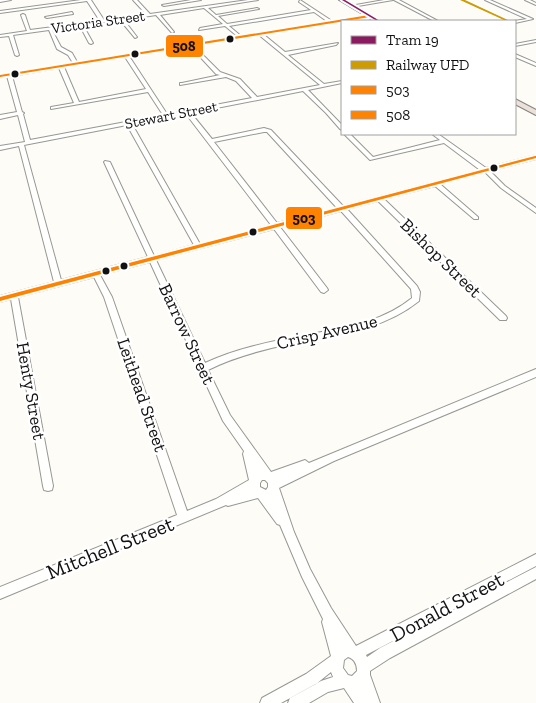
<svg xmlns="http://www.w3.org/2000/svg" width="536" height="703" font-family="'Zilla Slab',serif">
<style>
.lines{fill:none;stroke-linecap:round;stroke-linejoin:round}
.minor-casing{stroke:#979795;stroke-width:2}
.highway-casing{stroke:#858482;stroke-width:2}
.minor{fill:#fffffe;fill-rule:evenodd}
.highway{fill:#eae1d8;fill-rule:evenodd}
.bus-1-casing{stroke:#fff;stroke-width:4}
.bus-2-casing{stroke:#fff;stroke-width:4}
.bus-1{fill:#ff8200;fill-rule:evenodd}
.bus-2{fill:#ff8200;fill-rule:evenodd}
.rail-1-casing{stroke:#fff;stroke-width:3}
.rail-1{fill:#cf9b03;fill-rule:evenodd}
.tram-1-casing{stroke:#fff;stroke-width:4}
.tram-1{fill:#8a1b61;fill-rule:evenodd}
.bus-dot{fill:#111;stroke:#fff;stroke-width:2}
.labels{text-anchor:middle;stroke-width:5;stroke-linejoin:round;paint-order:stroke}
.far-street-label{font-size:15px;fill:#111;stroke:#fff}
.street-label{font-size:18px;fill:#111;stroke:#fff}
.near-street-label{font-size:21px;fill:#111;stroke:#fff}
.line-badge{stroke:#fff;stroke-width:2}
.pale-badge-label{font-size:14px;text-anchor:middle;font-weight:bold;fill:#111}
</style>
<rect width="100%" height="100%" fill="#fdfcf7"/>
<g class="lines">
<defs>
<path id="minor" d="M0 0H11L0 2Z
M81 0H91L104 20 146 14 133 0H137L150 14 248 0H258L208 8 216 15 257 8 259 9 218 16 227 24 311 10 299 2 300 0 332 21 370 15 369 17 263 34 285 52 338 43 336 45 288 55 324 84 342 81V83L308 90 342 125V130L340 129 326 113 303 91 191 113 212 139 264 128 271 130 343 206 480 170 444 143 370 160 344 134H350L373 157 440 140 432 134H438L486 168 536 155V159L490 171 505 186 536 208V213L501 188 485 172 440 184 478 217V219H474L435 186 384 199 506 316 507 318 506 320H500L378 201 347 209 417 286 420 292 419 301C382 331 334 335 289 344 261 350 234 357 208 370L230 415 271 472 305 460 309 463 536 369V377L334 461 279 488 294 532 310 569 331 608 356 646 536 554V566L366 655 367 657 380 648 536 567V579L390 658 370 671V675L380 703H354L344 688 328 692 309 703H288L290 698 321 681 333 677 331 672 316 684 281 703H260L262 698 306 674 331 656 322 622 323 619 302 577 280 525 277 524 258 498 228 506 226 505 0 599V587L177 515 104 297 94 277 18 297 53 486 52 490 48 491 44 490 43 486 11 299 0 302V296L54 282 19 146 0 150V146L25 142 18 115 0 119V115L17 112 7 76 0 77V75L73 63 68 55 57 49 49 30 13 35 19 55 17 56 15 55 9 36 0 37V35L27 31 21 15 23 14 25 15 30 30 100 21 87 1 0 13V11ZM204 8 223 24 200 28 199 30 225 26 237 36 77 62 72 53 61 47 52 30 80 26 89 43 91 44 93 43 83 25 120 20 135 38 137 37 124 20 156 15 172 33 174 32 160 15ZM314 12 328 22 241 36 229 26ZM259 35 320 85 257 97 240 79 220 72 194 46ZM190 46 216 74 220 75 182 83H180V85L226 77 236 81 252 98 167 114 129 56ZM125 57 146 89 79 102 64 67ZM59 68 74 103 51 107V109L148 92 163 115 30 140 23 114 24 113 22 112 12 76ZM186 114 271 225 200 244 132 124ZM127 125 194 245 154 256 110 162 105 161 104 162 148 257 61 280 24 145ZM264 132H267L337 208 277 223 214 142ZM341 211 411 289 412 298C380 324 340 328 301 336 268 342 235 349 205 363L156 260 274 229 321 292 324 293 328 290 327 288 280 227ZM150 262 223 421 244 451 243 454 249 480 216 499 187 511 112 297 100 275ZM262 480H265L268 483V487L266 490 260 487V483ZM348 657C355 659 357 665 357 671L352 676 348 675 343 668 344 660Z
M191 0H201L164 6 162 5Z
M384 0H393L352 7 350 6Z
M394 0H399L438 21H434Z
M485 0H490L533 19 515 23 514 21 527 19Z
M525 0H530L536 3V5Z
M72 12 73 14 47 18 45 17Z
M536 40V42L515 46V44Z
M515 54 536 63V66L515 57Z"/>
<path id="highway" d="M339 0H346L381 21H374Z
M515 99 536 110V115L515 104Z"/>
</defs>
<!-- minor casing -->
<use href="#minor" class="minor-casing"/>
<!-- highway casing -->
<use href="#highway" class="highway-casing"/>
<!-- minor -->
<use href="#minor" class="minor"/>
<!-- highway -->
<use href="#highway" class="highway"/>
<defs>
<path id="bus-1" d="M535 156H536V158L0 301V297Z"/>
<path id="bus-2" d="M369 15 370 17 0 77V75Z"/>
</defs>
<!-- bus-1 casing -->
<use href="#bus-1" class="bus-1-casing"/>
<!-- bus-2 casing -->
<use href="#bus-2" class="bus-2-casing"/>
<!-- bus-1 -->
<use href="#bus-1" class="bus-1"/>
<!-- bus-2 -->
<use href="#bus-2" class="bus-2"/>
<defs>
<path id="rail-1" d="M460 0H465L510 21H506Z"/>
</defs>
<!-- rail-1 casing -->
<use href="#rail-1" class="rail-1-casing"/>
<!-- rail-1 -->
<use href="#rail-1" class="rail-1"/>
<defs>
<path id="tram-1" d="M342 0H345L380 21H377Z"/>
</defs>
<!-- tram-1 casing -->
<use href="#tram-1" class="tram-1-casing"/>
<!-- tram-1 -->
<use href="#tram-1" class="tram-1"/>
</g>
<!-- markers -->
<g class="bus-dot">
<circle cx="230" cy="39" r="4.5"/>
<circle cx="135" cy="54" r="4.5"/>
<circle cx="15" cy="74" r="4.5"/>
<circle cx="494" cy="168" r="4.5"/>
<circle cx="253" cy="232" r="4.5"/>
<circle cx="124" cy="266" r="4.5"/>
<circle cx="106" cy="271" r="4.5"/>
</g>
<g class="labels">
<!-- far-street labels -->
<g class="far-street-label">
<text transform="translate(98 22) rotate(-8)" y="5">Victoria Street</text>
<text transform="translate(171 115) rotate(-11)" y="5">Stewart Street</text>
</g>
<!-- street labels -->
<g class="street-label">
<text transform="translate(441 258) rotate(44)" y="6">Bishop Street</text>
<text transform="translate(327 332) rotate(-13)" y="6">Crisp Avenue</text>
<text transform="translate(187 334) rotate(65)" y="6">Barrow Street</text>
<text transform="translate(31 391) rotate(80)" y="6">Henty Street</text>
<text transform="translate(142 395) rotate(71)" y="6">Leithead Street</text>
</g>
<!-- near-street labels -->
<g class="near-street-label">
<text transform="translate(110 548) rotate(-22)" y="7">Mitchell Street</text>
<text transform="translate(447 607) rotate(-28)" y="7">Donald Street</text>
</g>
</g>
<g class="line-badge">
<rect x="165" y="34" width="39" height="24" rx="5" fill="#ff8200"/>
<rect x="285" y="206" width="38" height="24" rx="5" fill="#ff8200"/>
</g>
<g class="pale-badge-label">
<text x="184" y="51">508</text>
<text x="304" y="223">503</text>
</g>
<!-- legend -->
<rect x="341" y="20" width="175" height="115" fill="#ffffff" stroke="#a0a0a0"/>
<rect x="351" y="36" width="25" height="8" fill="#8a1b61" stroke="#a0a0a0"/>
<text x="386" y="45" font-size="15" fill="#111111">Tram 19</text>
<rect x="351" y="61" width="25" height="8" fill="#cf9b03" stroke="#a0a0a0"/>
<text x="386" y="70" font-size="15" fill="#111111">Railway UFD</text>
<rect x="351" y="86" width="25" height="8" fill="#ff8200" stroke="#a0a0a0"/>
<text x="386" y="95" font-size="15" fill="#111111">503</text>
<rect x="351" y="111" width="25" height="8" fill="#ff8200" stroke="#a0a0a0"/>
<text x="386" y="120" font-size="15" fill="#111111">508</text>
</svg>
